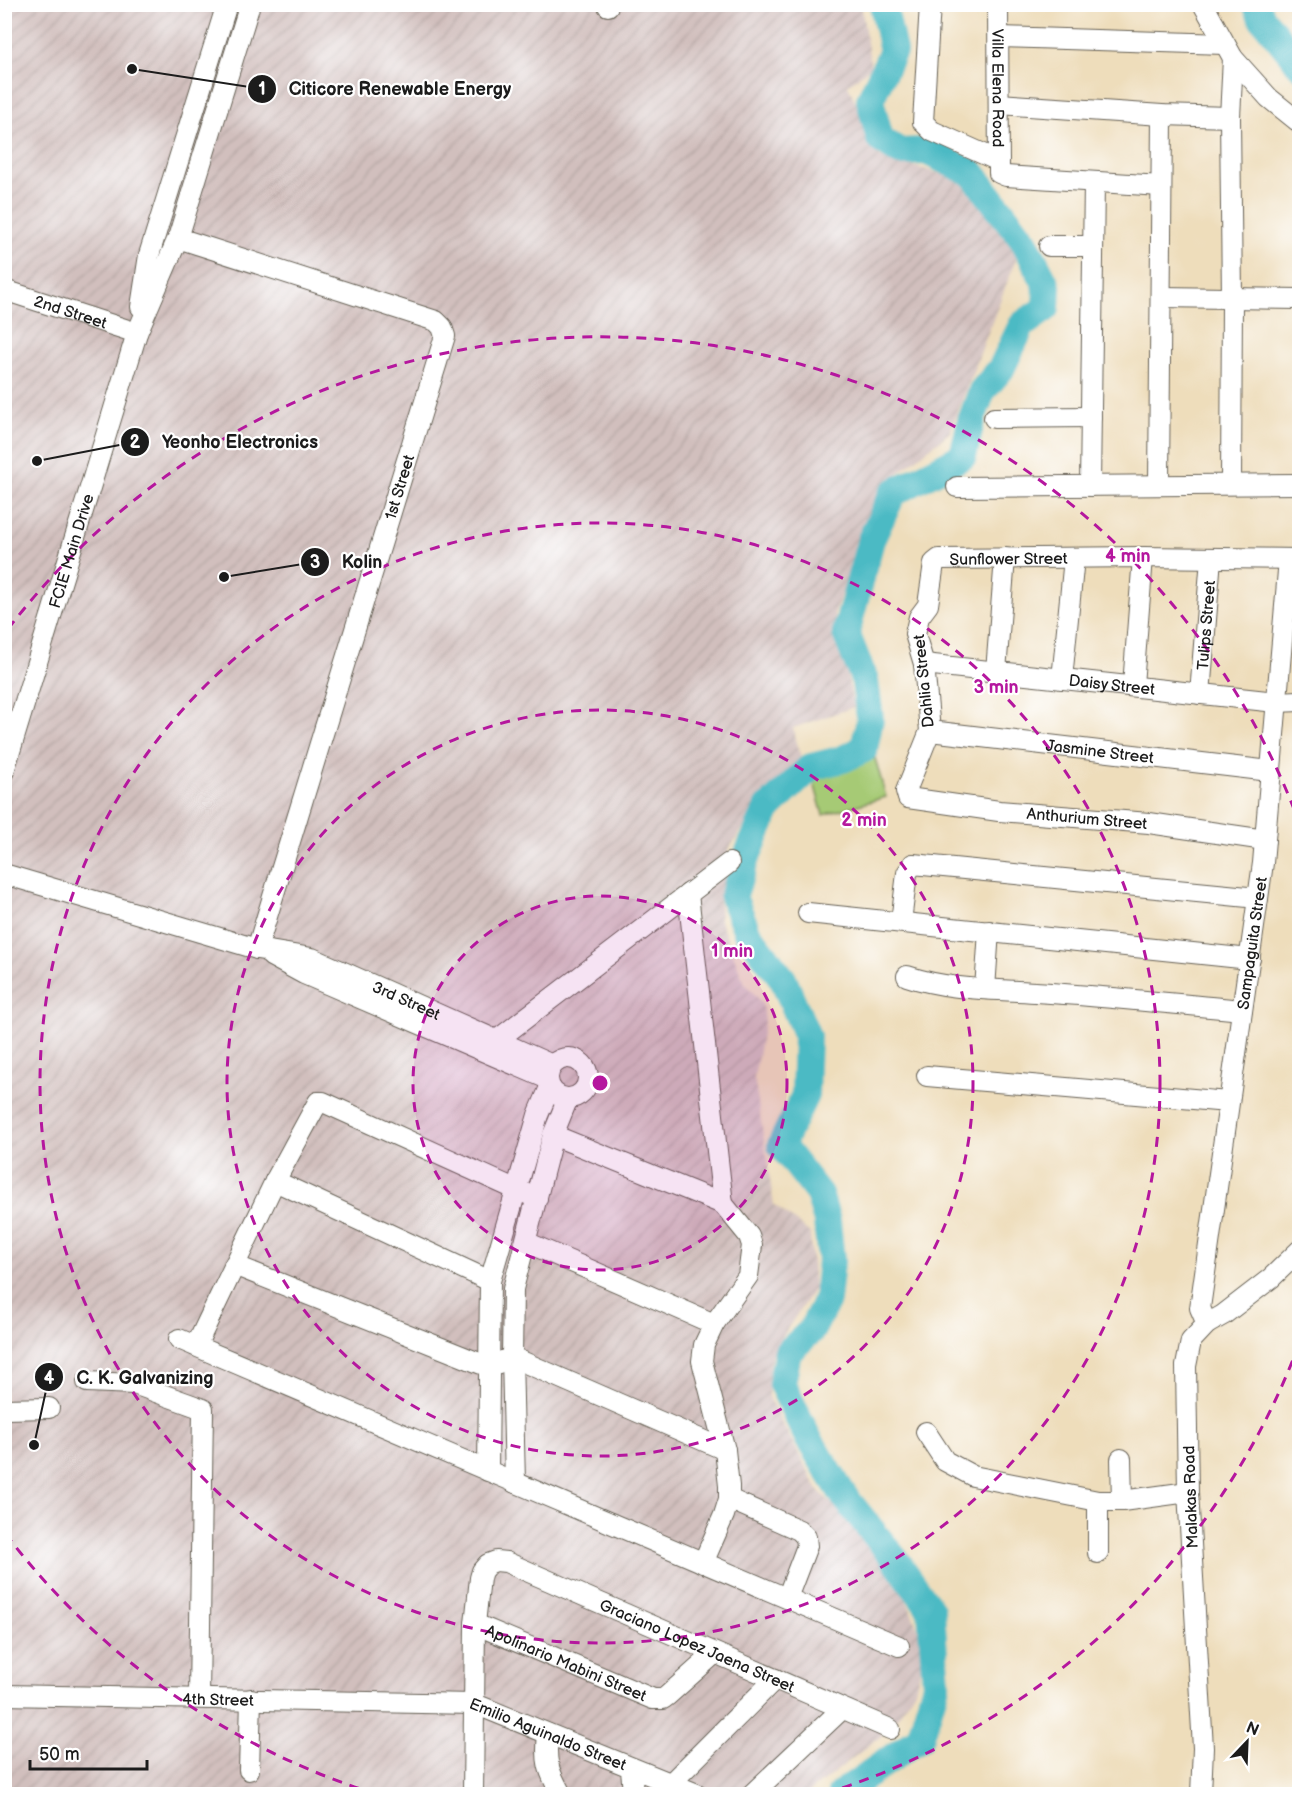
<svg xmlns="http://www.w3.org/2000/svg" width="1304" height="1799" font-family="'Balsamiq Sans',sans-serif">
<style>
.industrial{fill:url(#industrial-furrows)}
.garden{fill:#a6ca74;stroke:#617348;stroke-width:1.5}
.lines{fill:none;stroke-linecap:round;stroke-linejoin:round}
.river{stroke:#4bbac4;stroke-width:28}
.minor-casing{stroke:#666054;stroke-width:22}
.minor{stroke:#fff;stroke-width:20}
.ring{fill:none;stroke:#b5179e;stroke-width:3;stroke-dasharray:10 8}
.labels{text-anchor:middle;stroke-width:4.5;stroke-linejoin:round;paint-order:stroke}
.street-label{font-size:16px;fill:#1c1c1c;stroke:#fff}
.centre{fill:#b5179e;stroke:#fff;stroke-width:3}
.ring-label{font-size:18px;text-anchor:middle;font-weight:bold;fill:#b5179e;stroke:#fff;stroke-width:4.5;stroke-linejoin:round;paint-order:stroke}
.leader{fill:none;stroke:#1c1c1c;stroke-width:2}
.callout-dot{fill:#1c1c1c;stroke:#fff;stroke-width:2}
.mark-label{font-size:18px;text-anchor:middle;font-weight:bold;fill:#fff}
.callout-label{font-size:18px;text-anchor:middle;font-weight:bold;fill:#1c1c1c;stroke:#fff;stroke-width:4.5;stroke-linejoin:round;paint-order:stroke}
</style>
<defs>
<pattern id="industrial-furrows" width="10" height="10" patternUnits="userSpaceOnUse" patternTransform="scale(1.5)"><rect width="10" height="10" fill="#d1bfbd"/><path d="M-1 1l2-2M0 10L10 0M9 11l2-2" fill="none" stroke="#b3a4a2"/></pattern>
</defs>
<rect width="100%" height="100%" fill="#fff"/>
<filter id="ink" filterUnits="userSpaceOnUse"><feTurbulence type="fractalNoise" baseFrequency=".0167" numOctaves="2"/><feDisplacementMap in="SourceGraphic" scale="12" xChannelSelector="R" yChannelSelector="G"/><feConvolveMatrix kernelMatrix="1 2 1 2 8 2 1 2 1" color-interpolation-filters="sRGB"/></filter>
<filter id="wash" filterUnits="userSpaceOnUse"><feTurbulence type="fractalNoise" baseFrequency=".008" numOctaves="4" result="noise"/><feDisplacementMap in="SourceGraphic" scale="24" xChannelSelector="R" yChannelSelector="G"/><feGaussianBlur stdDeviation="1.35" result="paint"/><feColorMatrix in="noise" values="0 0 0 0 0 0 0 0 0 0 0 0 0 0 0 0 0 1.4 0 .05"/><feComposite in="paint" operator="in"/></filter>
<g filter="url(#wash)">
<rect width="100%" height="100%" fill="#edb"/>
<!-- industrial -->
<path class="industrial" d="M5 5H861L871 67 848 85 880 157 975 183 1018 254 950 432 882 486 834 614 854 707 793 728 803 765 761 803 728 850 735 865 724 883 719 899 720 921 744 982 762 1003 764 1023 754 1077 774 1205 810 1233 814 1289 789 1326 771 1357 768 1396 818 1490 862 1533 903 1590 921 1637 922 1663 915 1690 890 1729 807 1794H5Z"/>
<!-- garden -->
<path class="garden" d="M875 758 886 797 823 815 812 776Z"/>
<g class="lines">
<!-- river -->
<path class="river" d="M1256 4 1262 18 1300 65
M841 1794 920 1738 936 1685 931 1610 898 1563 844 1496 808 1438 782 1384 788 1352 811 1331 827 1300 831 1261 827 1221 819 1194 781 1145 805 1095 807 1036 783 979 748 934 733 897 746 858 768 808 811 767 843 759 864 749 870 719 865 681 846 633 871 540 893 493 963 456 971 421 982 391 1001 369 1022 325 1046 308 1047 286 1024 241 972 173 926 151 900 152 880 139 870 100 893 51 883 4"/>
</g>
</g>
<g filter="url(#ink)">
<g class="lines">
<defs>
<g id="minor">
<path d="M608 4V6"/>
<path d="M930 4 923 122 932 131 999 161"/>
<path id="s1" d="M998 4 999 173 1006 176 1161 186"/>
<path d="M1203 4 1233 58 1269 98 1300 123"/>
<path d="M999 37 1225 44"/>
<path d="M999 104 1162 115 1230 117"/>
<path d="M178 238 436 321 442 327 445 336 257 949"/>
<path d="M1049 246H1093"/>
<path id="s2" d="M4 290 137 333"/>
<path d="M1161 297 1300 299"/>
<path d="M141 307 149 255 227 4"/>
<path d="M994 418 1091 417"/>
<path d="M1231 484 1232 299 1230 117 1233 58"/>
<path d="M1159 485 1162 115"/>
<path d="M1090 486 1094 182"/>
<path d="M957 487 1300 484"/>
<path id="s3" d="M924 664 1276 702 1300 701"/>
<path d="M996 671 1005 558"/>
<path d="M1062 679 1074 558"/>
<path d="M1133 685 1143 557"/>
<path id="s4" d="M1200 694 1211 558"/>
<path id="s5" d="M930 731 1270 771"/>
<path id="s6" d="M4 771 137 333 178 238 250 4"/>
<path id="s7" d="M1265 840 1149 823 999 811 908 798 906 791 930 731 924 664 915 634 919 617 928 605 934 563 939 559 1143 557 1300 559"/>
<path id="s8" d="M4 874 257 949 312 958 552 1065"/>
<path d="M688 894 723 1204"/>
<path d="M808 913 1250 959"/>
<path d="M901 922 907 873 913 864 1258 898"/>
<path d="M271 956 304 974 548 1079"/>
<path d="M907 976C948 990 992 989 1035 992 1104 996 1173 1004 1242 1010"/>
<path d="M985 989 989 931"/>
<path d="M493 1049 497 1040 729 863"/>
<circle cx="568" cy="1078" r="20"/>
<path d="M927 1076 1228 1102"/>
<path d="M553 1135 723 1204 749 1236 752 1245 748 1276 714 1324 704 1345 702 1361 725 1450 729 1486V1499L724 1515 703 1563"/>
<path d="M275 1181 490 1281"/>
<path d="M526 1242 714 1324"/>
<path d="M234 1265 489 1367 512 1357 725 1450"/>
<path id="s9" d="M1207 1324 1200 1308 1263 863 1289 559"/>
<path d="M179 1339 899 1646"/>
<path d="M196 1346 275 1181 318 1102H323L517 1190 537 1198"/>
<path d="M87 1382 134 1384 203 1409 199 1698"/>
<path d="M4 1409 49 1408"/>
<path d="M926 1432 945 1461 973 1476 1098 1501H1122L1188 1492"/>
<path d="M1121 1459 1122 1501"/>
<path d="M488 1471 490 1281 538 1115 550 1087"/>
<path d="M515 1483 512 1357 513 1289 553 1135 568 1098"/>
<path d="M729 1499 799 1530 806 1537 807 1546 787 1598"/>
<path d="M1098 1553V1501"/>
<path id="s10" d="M475 1624 653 1699H663L667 1696 714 1654"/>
<path id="s11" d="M4 1695 475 1704 697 1794"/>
<path d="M548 1734C545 1762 548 1770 561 1794"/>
<path d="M631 1768 633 1794"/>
<path d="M249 1770 251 1699"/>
<path d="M670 1784 775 1679"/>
<path id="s12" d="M473 1794 475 1624 480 1578 482 1571 488 1564 496 1561 506 1562 890 1729"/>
<path d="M752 1794 842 1709"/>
<path d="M1201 1794 1203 1748 1188 1492 1186 1366 1191 1341 1207 1324 1223 1315 1271 1278 1300 1250"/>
</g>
</defs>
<!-- minor casing -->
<use href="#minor" class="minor-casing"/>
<!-- minor -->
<use href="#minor" class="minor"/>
</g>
</g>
<!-- distance rings -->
<circle cx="600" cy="1083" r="187" fill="#b5179e" fill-opacity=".12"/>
<g class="ring">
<circle cx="600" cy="1083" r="187"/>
<circle cx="600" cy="1083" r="373"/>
<circle cx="600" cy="1083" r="560"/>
<path d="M1299 1344A746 746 0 0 1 824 1794M376 1794A746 746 0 0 1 8 1537M8 629A746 746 0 0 1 1299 822"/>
</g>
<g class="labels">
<!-- street labels -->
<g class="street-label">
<text dy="6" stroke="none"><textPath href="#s1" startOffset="84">Villa Elena Road</textPath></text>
<text dy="6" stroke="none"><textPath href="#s2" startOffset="70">2nd Street</textPath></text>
<text transform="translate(399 487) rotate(-73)" y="6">1st Street</text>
<text dy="6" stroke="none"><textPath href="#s6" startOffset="230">FCIE Main Drive</textPath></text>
<text dy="6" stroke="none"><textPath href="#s7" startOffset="681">Sunflower Street</textPath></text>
<text dy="6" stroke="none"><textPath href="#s4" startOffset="69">Tulips Street</textPath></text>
<text transform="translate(923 681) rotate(-96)" y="6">Dahlia Street</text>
<text dy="6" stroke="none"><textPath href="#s3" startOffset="189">Daisy Street</textPath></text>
<text dy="6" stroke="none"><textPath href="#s5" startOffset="171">Jasmine Street</textPath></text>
<text transform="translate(1087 818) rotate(5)" y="6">Anthurium Street</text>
<text dy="6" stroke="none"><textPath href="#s9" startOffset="386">Sampaguita Street</textPath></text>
<text dy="6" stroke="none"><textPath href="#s8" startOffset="423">3rd Street</textPath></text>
<text transform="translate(1190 1497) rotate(-92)" y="6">Malakas Road</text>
<text dy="6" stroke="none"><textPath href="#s12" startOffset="460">Graciano Lopez Jaena Street</textPath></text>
<text dy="6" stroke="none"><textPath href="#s10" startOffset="99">Apolinario Mabini Street</textPath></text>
<text dy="6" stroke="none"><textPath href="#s11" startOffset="214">4th Street</textPath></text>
<text dy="6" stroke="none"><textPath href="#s11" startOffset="550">Emilio Aguinaldo Street</textPath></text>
</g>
</g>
<circle cx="600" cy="1083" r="9" class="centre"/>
<g class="ring-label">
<text x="1128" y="562">4 min</text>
<text x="996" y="693">3 min</text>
<text x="864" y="826">2 min</text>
<text x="732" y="957">1 min</text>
</g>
<!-- callouts -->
<path class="leader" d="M132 69L262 89M37 461L135 442M224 577L315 562M34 1445L49 1377"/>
<g class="callout-dot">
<circle cx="132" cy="69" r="6"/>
<circle cx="37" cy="461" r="6"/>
<circle cx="224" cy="577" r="6"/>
<circle cx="34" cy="1445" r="6"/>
<circle cx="262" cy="89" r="15"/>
<circle cx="135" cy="442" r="15"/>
<circle cx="315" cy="562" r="15"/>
<circle cx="49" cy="1377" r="15"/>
</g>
<g class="mark-label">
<text x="262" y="95">1</text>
<text x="135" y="448">2</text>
<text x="315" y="568">3</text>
<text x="49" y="1384">4</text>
</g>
<g class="callout-label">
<text x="400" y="95">Citicore Renewable Energy</text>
<text x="240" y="448">Yeonho Electronics</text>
<text x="362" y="568">Kolin</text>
<text x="145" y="1384">C. K. Galvanizing</text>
</g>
<!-- margin -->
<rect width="1304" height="1799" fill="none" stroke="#fff" stroke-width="24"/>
<!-- north arrow -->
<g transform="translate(1247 1742) rotate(23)" stroke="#ffffff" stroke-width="4.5" paint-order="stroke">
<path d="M0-4.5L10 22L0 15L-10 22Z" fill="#1c1c1c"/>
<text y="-9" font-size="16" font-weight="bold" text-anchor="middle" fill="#1c1c1c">N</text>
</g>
<!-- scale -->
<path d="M30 1760v9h117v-9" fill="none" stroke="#1c1c1c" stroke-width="3"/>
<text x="39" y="1760" font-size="18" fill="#1c1c1c" stroke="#ffffff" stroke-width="4.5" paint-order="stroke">50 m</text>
</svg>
